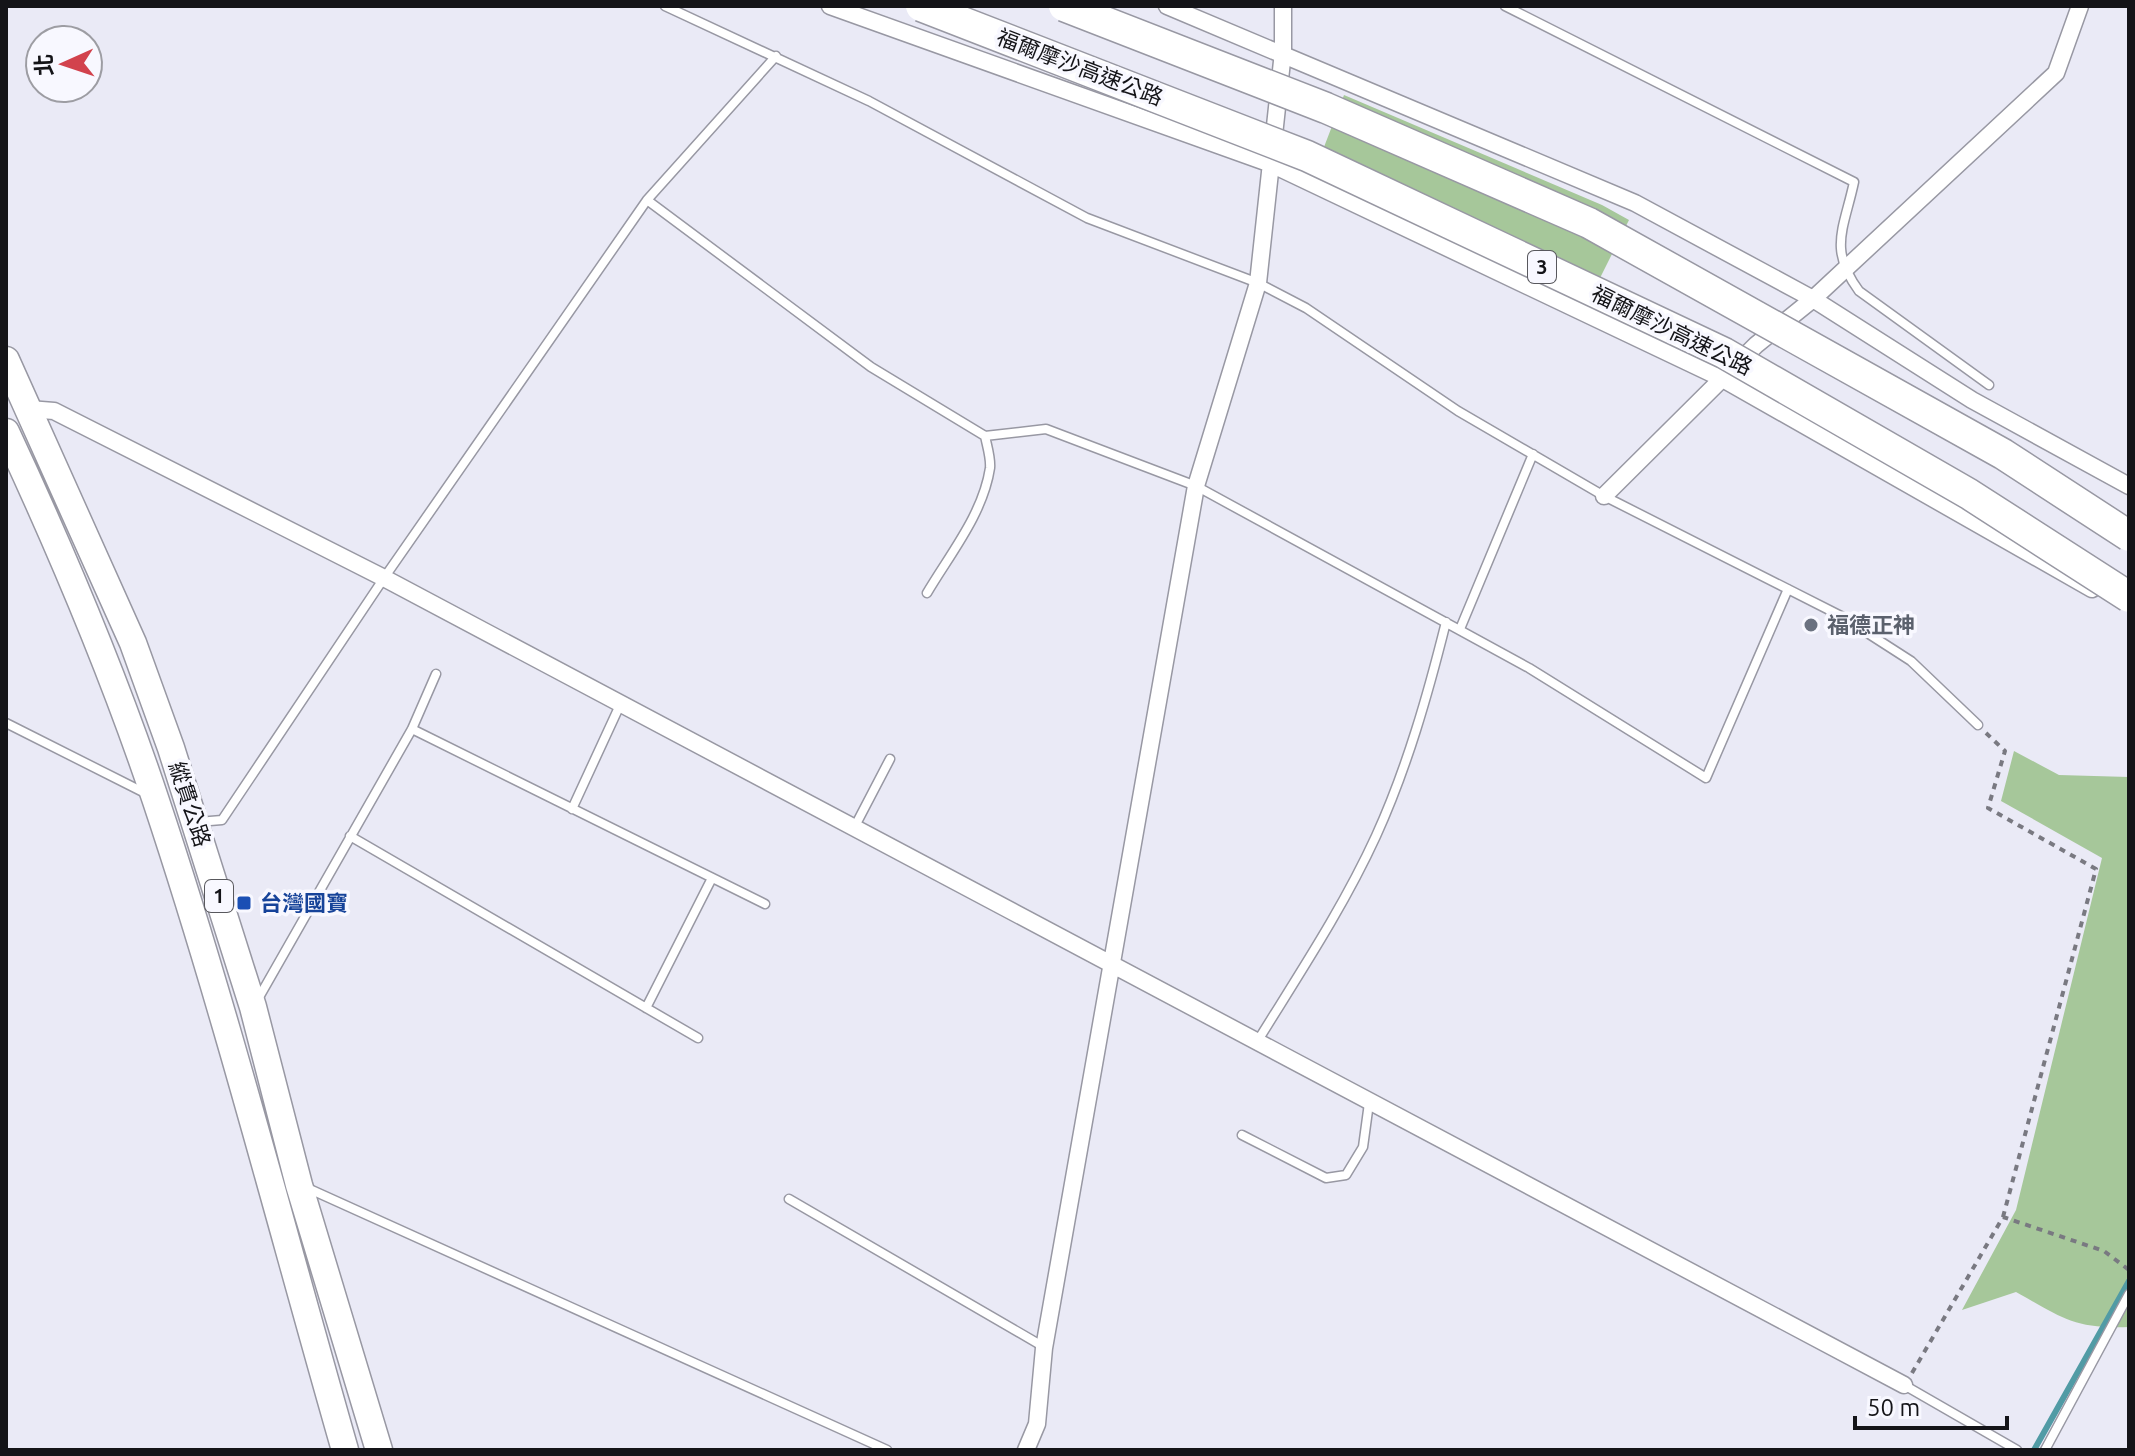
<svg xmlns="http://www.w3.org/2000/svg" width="2135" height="1456" font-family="Ubuntu,'Noto Sans TC',sans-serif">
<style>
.green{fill:#a6c79a}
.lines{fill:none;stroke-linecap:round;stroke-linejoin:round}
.stream{stroke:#519ba5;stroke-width:6}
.service-casing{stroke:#9898a3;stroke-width:11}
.minor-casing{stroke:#9898a3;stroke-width:19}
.primary-casing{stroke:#9898a3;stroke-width:29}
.path{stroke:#797981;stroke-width:4;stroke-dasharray:6 6;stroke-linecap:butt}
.service{stroke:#fff;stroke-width:8}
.minor{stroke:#fff;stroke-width:16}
.primary{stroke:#fff;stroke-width:26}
.motorway-bridge-casing{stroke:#9898a3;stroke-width:33;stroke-linecap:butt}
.motorway-bridge{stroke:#fff;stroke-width:30}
.worship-dot{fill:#6b7280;stroke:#f8f8ff;stroke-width:3}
.transit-dot{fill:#1a4fb4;stroke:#f8f8ff;stroke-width:3}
.labels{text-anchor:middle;stroke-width:7;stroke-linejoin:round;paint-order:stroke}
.shield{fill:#f8f8ff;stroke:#58585d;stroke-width:2}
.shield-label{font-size:20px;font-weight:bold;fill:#141418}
.street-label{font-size:22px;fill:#141418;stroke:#f8f8ff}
.worship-label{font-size:22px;font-weight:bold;fill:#5b616d;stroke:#f8f8ff;text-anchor:start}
.transit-label{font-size:22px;font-weight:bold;fill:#164399;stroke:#f8f8ff;text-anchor:start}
</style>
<rect width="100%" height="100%" fill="#eaeaf6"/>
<!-- green -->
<path class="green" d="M1344 95 1602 205 1629 220 1587 304 1314 173Z
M2014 751 2059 775 2129 777V1327C2073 1329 2063 1318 2016 1292L1962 1310 2016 1210 2102 858 2001 801Z"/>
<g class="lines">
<!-- stream -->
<path class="stream" d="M2034 1450 2129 1281"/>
<defs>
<path id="service" d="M665 6 869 101 1087 218 1258 283 1306 308 1458 411 1604 496 1841 616 1911 661 1978 725
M1505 6 1854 182C1844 229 1828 249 1859 291L1989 385
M647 200 871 367 985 436 1046 429 1196 486 1529 668 1706 778 1788 589
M927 593C950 554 983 514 990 468 991 458 987 446 985 436
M1460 629 1533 454
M6 723 145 793
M412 729 765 904
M572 809 620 705
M198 822 222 820 384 578 647 200 776 56
M854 828 890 759
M350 836 698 1038
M258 999 412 729 436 674
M646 1008 712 878
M1257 1042C1299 974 1343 908 1376 836 1407 768 1428 694 1446 622
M1242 1135 1326 1178 1346 1175 1363 1147 1369 1103
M305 1187 887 1450
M789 1199 1044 1347
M1904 1385 2017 1450
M2045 1450 2129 1294"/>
<path id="minor" d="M830 6 1271 164 1721 378 2092 589
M1167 6 1635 203 1813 299 1972 400 2129 486
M29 409 54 411 384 578 1904 1385
M1604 496 1756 345 1813 299 2056 73 2080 6
M1026 1450 1037 1424 1044 1348 1196 486 1258 283 1283 52V6"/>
<path id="primary" d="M6 360 133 643 171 748 253 1007 299 1185 379 1450
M6 432C62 552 114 675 156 801 227 1014 283 1234 345 1450"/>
</defs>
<!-- service casing -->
<use href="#service" class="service-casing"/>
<!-- minor casing -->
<use href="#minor" class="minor-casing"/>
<!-- primary casing -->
<use href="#primary" class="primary-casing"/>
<!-- path -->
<path class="path" d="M1986 733 2005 751 1988 808 2096 869 2003 1217
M1912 1373 2003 1217 2104 1251 2129 1270"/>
<!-- service -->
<use href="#service" class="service"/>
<!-- minor -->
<use href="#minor" class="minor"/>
<!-- primary -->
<use href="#primary" class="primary"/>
<defs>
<path id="motorway-bridge" d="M921 6 1307 156 1724 353 1969 494 2129 597
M1064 6 1326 108 1589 223 2003 454 2129 536"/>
</defs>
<!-- motorway-bridge casing -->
<use href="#motorway-bridge" class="motorway-bridge-casing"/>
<!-- motorway-bridge -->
<use href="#motorway-bridge" class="motorway-bridge"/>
</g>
<!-- markers -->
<circle class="worship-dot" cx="1811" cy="625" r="8"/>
<rect class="transit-dot" x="236" y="895" width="16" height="16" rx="4"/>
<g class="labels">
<!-- shield labels -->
<g class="shield">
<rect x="1528" y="251" width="28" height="32" rx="6"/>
<rect x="205" y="880" width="28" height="32" rx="6"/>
</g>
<g class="shield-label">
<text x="1542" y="274">3</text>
<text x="219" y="903">1</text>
</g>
<!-- street labels -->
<g class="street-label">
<text transform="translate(1080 67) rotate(21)" y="8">福爾摩沙高速公路</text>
<text transform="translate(1672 330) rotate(26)" y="8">福爾摩沙高速公路</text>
<text transform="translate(190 804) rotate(72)" y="8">縱貫公路</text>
</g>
<!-- worship labels -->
<g class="worship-label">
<text x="1827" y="633">福德正神</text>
</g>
<!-- transit labels -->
<g class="transit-label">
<text x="260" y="911">台灣國寶</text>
</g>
</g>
<!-- border -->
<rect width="2135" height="1456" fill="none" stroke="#141418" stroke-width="16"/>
<!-- north arrow -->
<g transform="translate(64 64) rotate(267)"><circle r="38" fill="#f8f8ff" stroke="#9d9da3" stroke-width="2"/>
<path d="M0-6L14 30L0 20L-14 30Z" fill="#d2424d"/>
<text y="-12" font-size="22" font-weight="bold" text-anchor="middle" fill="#141418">北</text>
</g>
<!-- scale -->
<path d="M1855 1416v12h152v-12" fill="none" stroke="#141418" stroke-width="4"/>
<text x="1867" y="1416" font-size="24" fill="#141418" stroke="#f8f8ff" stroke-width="6" paint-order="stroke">50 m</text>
</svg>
